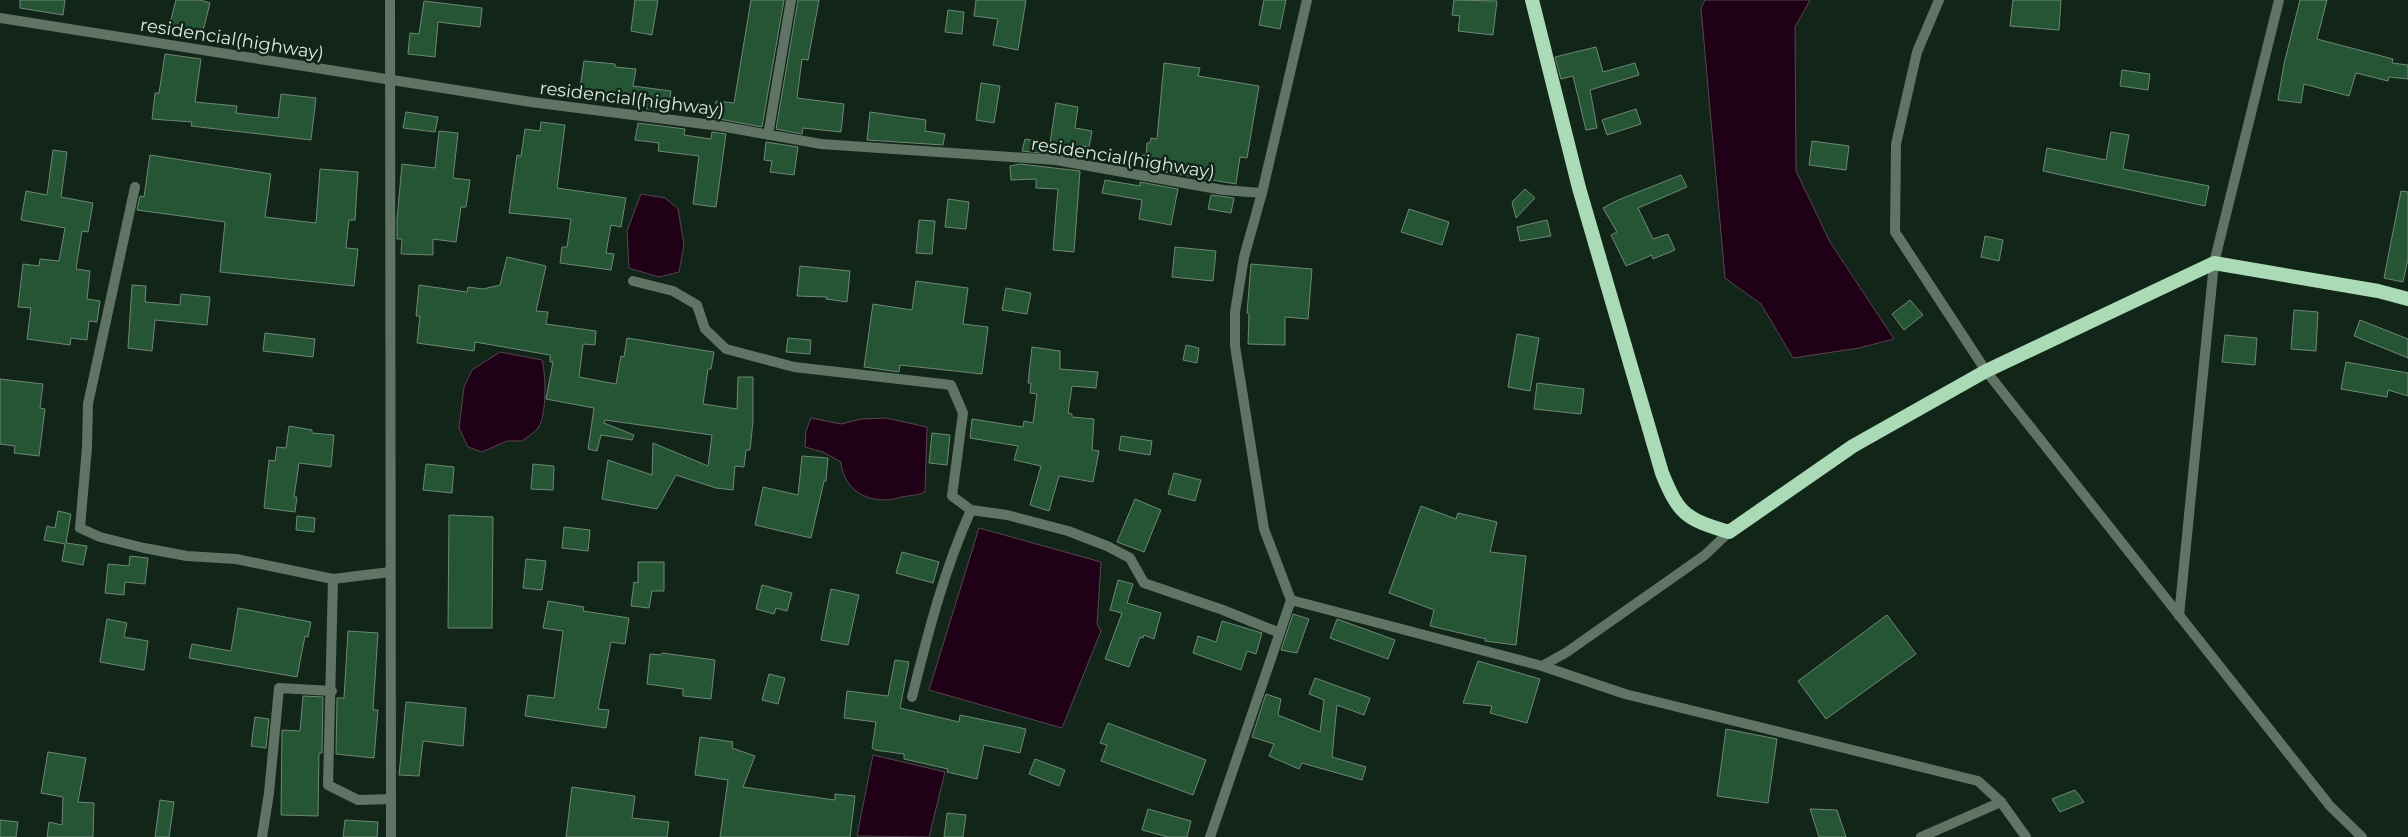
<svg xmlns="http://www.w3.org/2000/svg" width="2408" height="837" font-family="Montserrat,sans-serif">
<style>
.water{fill:#1f0017;stroke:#574552}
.building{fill:#255535;stroke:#6f8775}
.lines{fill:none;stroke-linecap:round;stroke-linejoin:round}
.minor{stroke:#5f7464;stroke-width:10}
.tertiary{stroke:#5f7464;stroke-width:10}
.trunk{stroke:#aadab6;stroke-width:14}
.labels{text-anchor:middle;stroke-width:5;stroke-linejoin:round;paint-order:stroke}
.street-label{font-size:18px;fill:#dbe7dd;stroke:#112618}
</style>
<rect width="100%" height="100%" fill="#112618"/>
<!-- water -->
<path class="water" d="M1705 0H1810L1795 27 1796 171 1830 242 1894 339 1859 348 1793 358 1761 304 1725 278 1701 8Z
M641 194 665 198 678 209 684 245 679 272 659 277 629 268 627 231Z
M500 352 542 360C546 374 547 416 538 428 534 433 527 437 522 441H507L482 452 468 447 459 428 464 387 472 370Z
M811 418 841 424 861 419 886 418 927 427 925 492C917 496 910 495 902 497 874 506 844 494 841 462L823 452 805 447 806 431Z
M979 528 1101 562 1097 624 1101 631 1062 728 929 690Z
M873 755 945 772 929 837 857 836Z"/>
<!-- building -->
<path class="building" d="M20 0H65L63 15 20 8Z
M176 0H200L210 3 202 35 169 27Z
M635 0H658L652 35 631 31Z
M751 0H784L762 127 714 118 716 101 734 103Z
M798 0H819L808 60 802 59 797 98 844 104 841 132 803 128 802 134 776 129Z
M976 0H1026L1018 50 993 45 998 19 974 16Z
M1264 0H1286L1280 29 1259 25Z
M1454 0 1497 1 1493 35 1458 31 1460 16 1452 15Z
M2013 0H2061L2059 30 2010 26Z
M2300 0H2327L2317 39 2393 59 2392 63 2408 65V79L2389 77 2388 81 2356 73 2349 96 2304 84 2301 103 2278 100 2284 64Z
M424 1 482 8 480 27 438 22 435 57 408 54 410 33 419 34Z
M948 10 964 12 962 34 945 32Z
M1596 47 1603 72 1635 63 1639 75 1590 90 1597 128 1586 130 1573 76 1561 79 1555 57Z
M165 54 201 59 195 102 237 106 236 113 278 118 281 94 316 98 311 140 191 126 192 122 152 119 155 93H159Z
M584 61 615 64V67L636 69 633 86 671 91 668 112 615 104 616 97 579 95Z
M1164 63 1200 68 1198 76 1259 86 1247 158 1240 157 1236 184 1141 168 1142 155H1146L1147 143H1150L1151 138 1157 139Z
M2122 70 2150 74 2148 90 2120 86Z
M981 83 1000 86 994 123 976 120Z
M1056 103 1078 107 1075 128 1092 131 1089 147 1082 146 1081 158 1022 151 1025 139 1050 143Z
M1636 109 1641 124 1607 135 1602 120Z
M406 112 438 117 435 132 403 128Z
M870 112 926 120 925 131 945 134 943 145 867 140Z
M541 122 565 125 557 188 626 198 621 227 611 225 606 253 614 254 611 270 560 263 562 247H567L571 219 509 213 517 155 521 156 525 129 540 131Z
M638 123 685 129 684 135 711 139 712 132 726 134 716 207 693 204 699 156 658 151 659 143 635 140Z
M439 131 458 133 453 178 470 180 466 207H461L456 242 433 239V255L401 254 402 239H397V220L402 164 435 168Z
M2111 132 2129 135 2123 169 2209 186 2205 206 2043 171 2047 148 2106 160Z
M1812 141 1849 146 1846 170 1809 165Z
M766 142 798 147 794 175 770 172 772 161 764 160Z
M53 150 67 152 61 197 93 203 88 232 82 231 76 269 90 271 87 299 100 301 97 322 89 321 87 340 71 338 70 345 27 339 31 308 18 307 23 264 39 266 40 259 59 261 65 228 21 220 26 191 47 195Z
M150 155 271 174 265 217 316 223 320 169 358 172 355 220H349L346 248 358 249 354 286 220 272 225 222 137 210 140 196 144 197Z
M1020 164 1080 171 1074 252 1053 250 1058 189 1036 188V179L1011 180 1010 166Z
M1681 175 1687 187 1638 208 1653 239 1668 234 1675 250 1653 259 1652 255 1626 266 1611 235 1617 232 1603 208 1618 200Z
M1105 180 1140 186V182L1178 189 1171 225 1139 219 1142 200 1102 193Z
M1525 189 1535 198 1516 218 1512 202Z
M2401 191 2408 192V259L2403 282 2384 278Z
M1211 195 1234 198 1231 213 1208 209Z
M948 199 969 202 966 229 945 227Z
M1409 209 1449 222 1442 245 1401 232Z
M919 220 935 221 932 254 916 253Z
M1547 220 1551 236 1520 241 1517 227Z
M1985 236 2003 240 1999 261 1981 257Z
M1175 247 1216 251 1213 281 1172 277Z
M507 257 546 266 536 311 548 312 546 324 596 331 595 345 583 344 579 377 616 384 621 356 624 357 627 338 714 352 711 369H708L703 404 737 409 738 377H753V421L750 450H746L744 467 735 466 733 490 716 488 676 475 657 509 602 499 608 460 652 475 653 443 708 466 712 435 605 420 604 423 634 435 632 440 601 435 597 451 588 449 594 408 546 399 553 362H550V355L475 342 474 351 417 343 420 316H416L419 285 467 292 468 287 483 289 500 285Z
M1251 264 1312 269 1308 319 1285 317V345L1248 344 1249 314 1247 313Z
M800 266 850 271 847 302 826 299 827 297 797 296Z
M916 281 968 288 963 324 988 327 982 374 900 365 899 372 864 367 873 304 912 310Z
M132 285 146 286 145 302 180 305 181 294 210 297 207 325 155 320 152 351 128 348Z
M1006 288 1031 293 1027 314 1002 310Z
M1910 300 1923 315 1904 330 1892 314Z
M2294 310 2318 312 2316 351 2291 349Z
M2360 320 2408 339V358L2354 336Z
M265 333 315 339 313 357 263 351Z
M1517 334 1539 338 1530 391 1508 387Z
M2225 335 2257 338 2255 365 2222 362Z
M788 338 811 340 810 354 786 352Z
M1186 345 1199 348 1197 363 1183 360Z
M1032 347 1060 351V369L1098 372 1096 388 1072 386 1068 413 1072 414V417L1094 419 1092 450 1099 451 1093 482 1059 476 1049 511 1030 505 1041 466 1014 460 1018 446 970 438 972 419 1023 427 1024 421 1033 423 1037 394 1030 393 1031 383H1028Z
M2346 362 2408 373V396L2388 390 2387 397 2341 389Z
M0 379 43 384 40 408 45 409 39 456 14 453 15 446 0 444Z
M1537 383 1584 389 1581 414 1534 409Z
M289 426 312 430V433L334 435 331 467 299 463 294 497H297L295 512 264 508 269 460 275 461 277 447 286 448Z
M932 433 950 435 947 465 929 463Z
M1121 436 1152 441 1150 455 1119 450Z
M802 456 828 458 826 481H824L811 538 755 525 763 487 798 495Z
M426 464 454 467 452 493 423 490Z
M533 464 554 466 553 490 531 489Z
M1174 473 1201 480 1195 501 1168 494Z
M1135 499 1161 510 1144 552 1117 542Z
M1421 506 1456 519 1458 513 1497 522 1490 552 1526 556 1516 645 1485 641 1486 639 1430 626 1434 610 1389 593Z
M58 511 71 514 66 543 87 546 83 565 62 561 65 544 44 540 47 526 55 528Z
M449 515 493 517 492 628H448Z
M297 516 315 518 314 532 296 530Z
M564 527 590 530 588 551 562 548Z
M902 552 939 562 933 583 896 573Z
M130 556 148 558 145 584 125 582 124 595 105 593 108 564 129 566Z
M526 559 546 561 542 590 523 588Z
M638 562H664V591H652L649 608 631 606 634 582 638 583Z
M1118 580 1133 584 1127 603 1161 613 1154 639 1144 635 1143 638 1140 637 1129 667 1105 659 1122 613 1110 610Z
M762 585 792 593 787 611 776 608 774 614 756 609Z
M831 589 859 595 848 645 821 640Z
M548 601 584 607 583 611 629 618 625 644 611 642 598 709 609 710 606 728 525 716 528 695 554 698 563 631 543 628Z
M238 608 311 622 308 637 305 636 297 677 189 658 192 644 231 651Z
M1293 614 1309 619 1297 653 1281 650Z
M1887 615 1916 654 1826 719 1798 681Z
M107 619 127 623 124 637 148 641 144 670 100 662Z
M1337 619 1395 640 1388 659 1330 638Z
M1222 621 1262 633 1256 654 1247 651 1241 670 1193 653 1198 636 1216 642Z
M348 631 378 633 373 710H378L374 758 336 754 337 698H344Z
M662 653 715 660 711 699 683 696V689L647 684 650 654 661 655Z
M895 660 909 662 900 708 959 722 960 715 1026 729 1020 753 984 745 977 779 947 772 948 769 904 759V754L875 750 872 748 876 722 844 718 847 691 888 696Z
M1478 661 1540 679 1527 723 1490 713 1492 706 1463 703Z
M769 674 785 678 778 704 762 700Z
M1315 678 1370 698 1364 715 1337 705 1332 757 1366 767 1362 780 1302 763 1299 769 1269 756 1274 744 1252 737 1266 694 1281 699 1278 715 1320 732 1324 700 1309 694Z
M303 696 323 697 322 753H319L318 816 281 815 282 730 300 731Z
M406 702 466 708 463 746 423 741 419 776 399 775Z
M255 717 269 719 266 748 251 746Z
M1108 723 1206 760 1193 795 1101 761 1107 745 1100 743Z
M1726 729 1777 739 1768 803 1717 796Z
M700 737 733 742 732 748 755 756 743 787 835 800V794L855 796 850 837H720L728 780 695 775Z
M48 752 86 758 78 802 94 803 93 837H47L49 822 62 825 63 797 41 793Z
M1035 759 1065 770 1059 786 1029 774Z
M572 787 635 796 632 818 669 822 667 837H566Z
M2075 790 2084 802 2060 812 2052 799Z
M160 800 174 802 169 837H155Z
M1148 809 1191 821 1187 837H1168L1142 830Z
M1810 809 1837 810 1846 837H1819Z
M947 813 966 815 963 837H944Z
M0 820 18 822 16 837H0Z
M345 820 378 822 377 837H343Z"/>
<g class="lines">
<!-- minor -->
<path class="minor" d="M390 0 391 837
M0 18 531 102 720 126 821 144 1056 160 1223 190 1262 193
M768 135 791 0
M135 187 88 404 87 447 80 528 100 537 144 548 187 556 236 559 333 579
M633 281 673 291 697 305 705 329 726 349 794 367 951 385 963 413 952 496 971 510 1007 515 1068 531 1107 546 1130 558 1144 583 1223 610 1280 633
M390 572 333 579 328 785 358 800 391 799
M2179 616 2214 263 2279 0
M912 697C928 633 944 570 971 510
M2001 802 2026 837
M262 837 269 793 279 688 332 691
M1210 837 1291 600"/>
<!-- tertiary -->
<path class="tertiary" d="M1307 0 1262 193 1244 257 1235 312V346L1264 529 1291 600 1542 666 1625 694 1978 781 2001 802 1921 837
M1939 0 1917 52 1896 144 1895 232 1986 371 2330 806 2362 837
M1542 666 1567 652 1705 555 1729 532"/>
<!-- trunk -->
<path class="trunk" d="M1532 0 1579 188 1662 473C1679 515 1686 519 1729 532L1853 446 1986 371 2214 263 2378 291 2408 299"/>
</g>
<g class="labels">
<!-- street labels -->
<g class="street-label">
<text transform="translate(232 39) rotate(9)" y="6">residencial(highway)</text>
<text transform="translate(632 99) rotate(7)" y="6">residencial(highway)</text>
<text transform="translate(1123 158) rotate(9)" y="6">residencial(highway)</text>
</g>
</g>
</svg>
